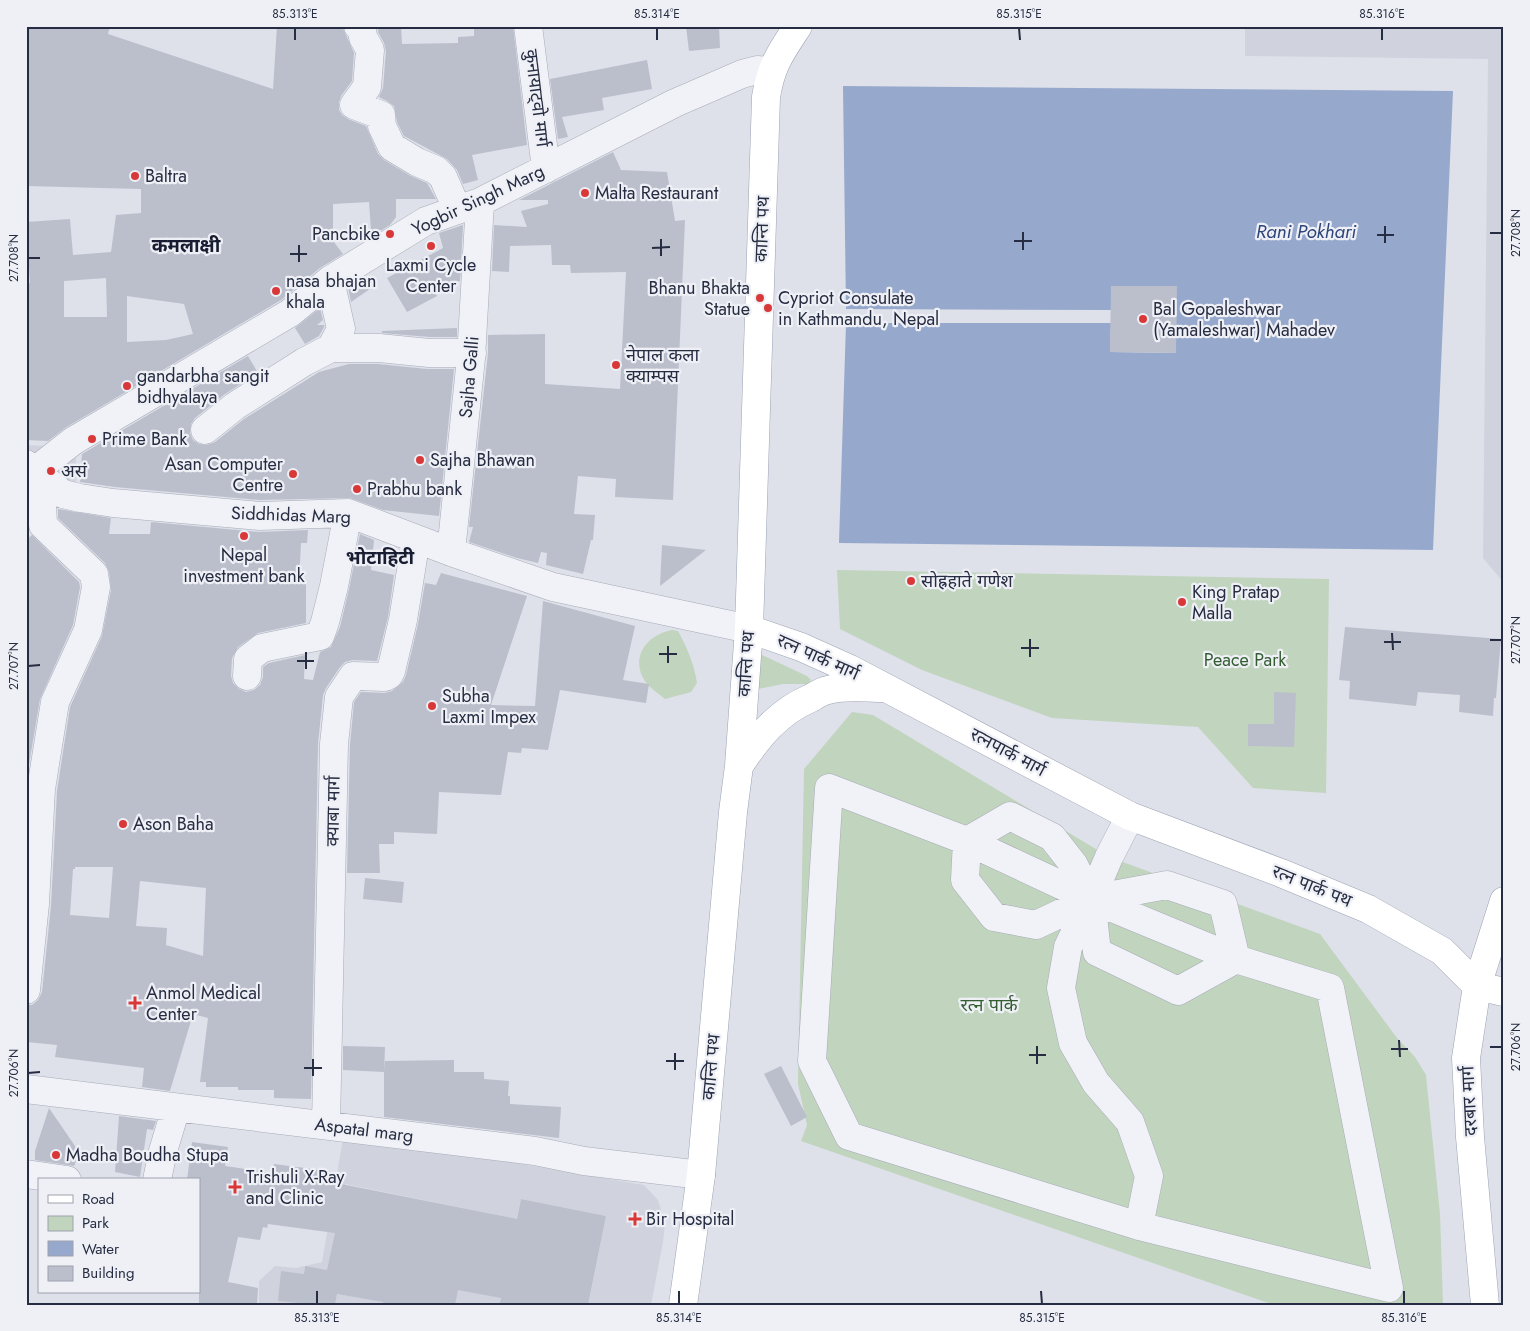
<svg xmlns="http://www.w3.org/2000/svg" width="1530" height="1331" font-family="Jost,'Noto Sans Devanagari',sans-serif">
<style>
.built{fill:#d0d3de}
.green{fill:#c1d4be}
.water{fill:#96a8cc}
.building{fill:#bbbfcc;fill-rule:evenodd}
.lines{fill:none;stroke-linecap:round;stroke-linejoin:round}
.minor-casing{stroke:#a7abb7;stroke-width:29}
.major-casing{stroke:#9ca3b6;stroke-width:29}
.minor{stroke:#f1f2f7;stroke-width:28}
.major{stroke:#fff;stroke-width:28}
.ticks{fill:none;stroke:#262c41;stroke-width:2}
.poi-dot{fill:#d93839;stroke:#eef0f6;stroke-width:2}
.labels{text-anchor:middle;stroke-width:4.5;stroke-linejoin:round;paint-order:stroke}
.street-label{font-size:18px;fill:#262c41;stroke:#eef0f6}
.poi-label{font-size:18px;fill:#262c41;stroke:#eef0f6;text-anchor:start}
.park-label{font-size:18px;fill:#345e32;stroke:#eef0f6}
.water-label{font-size:19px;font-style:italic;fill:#2d4478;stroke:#eef0f6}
.neighbourhood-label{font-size:19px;font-weight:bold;fill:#181d32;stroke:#eef0f6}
.neatline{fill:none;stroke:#262c41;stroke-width:2}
.ticks-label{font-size:12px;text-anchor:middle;fill:#262c41}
</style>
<rect width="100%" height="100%" fill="#dee1e9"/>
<!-- built -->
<path class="built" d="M1245 26H1504V583L1483 558 1488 59 1245 56Z
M26 445 69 447 76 453V490L32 518 26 525Z
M344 1133 644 1185 658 1200 665 1223 663 1242 651 1305H588L606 1216 521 1199 511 1246 502 1216 345 1184 329 1264 506 1273 499 1305H455L456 1298 387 1283 382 1305H335L337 1294 360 1298 363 1275 305 1267 299 1305H259V1281L275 1266 296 1268 322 1262Z"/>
<!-- green -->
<path class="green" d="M837 570 1329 579 1326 793 1253 788 1198 727 1052 718 922 670 840 629Z
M672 630 678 631C687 648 694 663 697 683L691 692 665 699C657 692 647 687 642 676 632 653 650 634 672 630Z
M760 654 807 676 811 680 808 684H783L758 689Z
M852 712 873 715 1109 857 1320 934 1397 1038 1415 1057 1426 1075 1440 1214 1443 1305H1274L801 1141 807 1125 798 1084 804 769Z"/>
<!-- water -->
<path class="water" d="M843 86 1453 91 1433 550 839 543 846 323H1111L1110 352 1175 353 1176 286H1111V310L846 309Z"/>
<!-- building -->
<path class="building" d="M65 26H110L108 34 273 89 277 26H342L354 53 352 81 341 96 339 103V110L342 115 348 119 366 126 378 154 384 160 409 175 427 183 436 199H396V217L390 225 382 230H371L369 202 333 204V241L343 254 320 268 281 300 65 428 48 441 26 440V283H30L26 222 70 219 73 255 111 252 116 215 141 213V189L26 186V64H29L28 28ZM106 278 107 317H64V281ZM127 296 184 304 193 334 166 340 127 342Z
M379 26H401L402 44 458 43V37L474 36V26H513L527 145 472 155 478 180 463 184 457 170 447 159 404 136 397 122 394 106 387 101 379 97 383 88 386 51 384 43 378 32Z
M686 26H719L720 48 689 51Z
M647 60 652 89 602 98 604 110 562 117 568 137 558 139 550 79Z
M613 152 621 170 667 172 675 221 685 220 673 500 615 497 616 479 578 476 574 514 595 515 593 540H591L583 574 546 565 547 553 541 552 538 563 517 558 469 542 473 527H469L488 353V335L545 334V384L620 389 626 272 571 273 570 265H552L551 245 510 246 509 272 492 271 494 225 527 227 521 211 548 204V200H519Z
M463 225 460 281 432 288 437 296 407 312 387 278 443 248 439 233Z
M362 279 370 289 351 302 348 287Z
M1111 286H1177L1176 353 1110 352Z
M320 308 323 320 317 325H324V327L319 336 305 344 295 328Z
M457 328V337H430L382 333V331Z
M248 356 258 373 225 394 195 418 191 424 190 433 193 440 199 444 207 445 215 442 244 419 319 372 349 364H378L427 369H454L439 516 383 510 350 498 260 500 115 487 80 482 82 454Z
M58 509 111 518 109 534H150L151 522 259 532 308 530 307 543H301L299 582 306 584V623L258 633 238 647 232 658 231 676 233 683 239 689 246 692 254 690 260 685 263 677V667L269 663 305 655 304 679 313 680 320 652 331 647 340 627 349 589 360 534 374 540 371 570 394 575 388 617 377 661 353 660 345 662 340 667 326 688 323 695 318 744 311 1099 274 1098V1090H238V1087H206V1082H200L208 1018 193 1014 170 1091 142 1087 144 1068 55 1057 57 1045 27 1042 29 1005H32L38 1000 42 992 51 906 57 791 70 707 102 636 111 590 109 572 105 563 58 518ZM75 867H113L109 918 70 915 73 869H75ZM140 881 206 888 203 956 166 945 167 928 136 926Z
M32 535 79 582 80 587 73 625 40 699 26 782V540Z
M662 545 706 550 660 586Z
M441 573 527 596 491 705 535 706 543 601 635 626 623 680 649 684 646 703 560 690 548 750 522 748 521 753 508 752 501 795 439 792 437 834 394 832V844H379L380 873H347L350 745 354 702 361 692 385 693 392 691 403 682 406 675 418 624 425 583 436 585Z
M1345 627 1501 639 1496 698H1494L1493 716 1459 712 1460 695 1418 692 1416 706 1349 699 1350 681 1339 680Z
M1274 692 1296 693 1294 747 1248 746V724H1274Z
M365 878 404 882 402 903 363 899Z
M343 1046 385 1047 384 1072 343 1070Z
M454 1060V1072H484V1079L509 1081 508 1096H510V1104L561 1107 559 1138 384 1117V1061Z
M781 1066 807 1117 791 1126 764 1074Z
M49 1108 75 1146 76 1161 74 1166 35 1160V1151Z
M119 1116 156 1121 153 1130 147 1129 140 1177 115 1172Z
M192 1142 228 1147 225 1166 272 1173 274 1164 328 1171 326 1181 517 1219 521 1199 606 1216 588 1305H499L501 1298 458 1290 455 1305H382L383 1302 337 1294 335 1305H299V1303L278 1301 281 1271 304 1274 305 1266 327 1270 335 1233 268 1224 267 1228 263 1227 260 1240 238 1237 228 1282 258 1288 257 1305H199V1180H187Z"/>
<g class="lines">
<defs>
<path id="minor" d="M358 26 362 28 363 37 370 50 367 87 354 105 381 115 382 126 392 147 417 162 436 170 443 177 457 209
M528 26 546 169
M331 348H379L429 353H472
M205 430 235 406 304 362 331 348 341 329 330 280
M26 464 63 494 80 498 113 503 260 516 348 513 451 552 553 587 749 629
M26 478 73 441 290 313 330 280 426 221 480 202 675 103 742 74 757 70 771 71
M451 552 471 358 480 202
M247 676 248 659 262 648 320 636 325 622 334 586 348 513
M829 788 967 841 1091 899 1236 959 1330 988 1389 1288 1139 1226 849 1136 812 1061Z
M1130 816 1109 857 1091 899 1068 947 1061 988 1073 1043 1096 1083 1130 1122 1149 1176 1139 1226
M1236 959 1178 991 1097 952 1091 899 1074 865 1052 837 1010 816 967 841 965 880 994 917 1036 925 1091 899 1167 885 1223 904 1236 959
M26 990 35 904 41 789 55 702 88 630 96 587 94 574 43 525 42 500 36 472
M26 1089 535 1151 584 1161 701 1175
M326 1125 334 744 339 697 353 676 385 677 389 675 391 671 403 620 416 539
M26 1174 67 1180
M157 1180 163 1151 176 1108"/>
<path id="major" d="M749 629 801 647 850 669 1130 816 1281 873 1368 909 1442 951 1477 986
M739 766C758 737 778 712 811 698 816 695 822 691 828 690 846 685 865 688 882 688
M1477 986 1504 992
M683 1305 701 1175 733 812 739 766 749 629 766 97C771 65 781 52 798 26
M1485 1305 1470 1137 1466 1058 1477 986 1504 901"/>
</defs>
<!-- minor casing -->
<use href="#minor" class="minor-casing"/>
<!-- major casing -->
<use href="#major" class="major-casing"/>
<!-- minor -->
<use href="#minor" class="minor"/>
<!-- major -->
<use href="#major" class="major"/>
</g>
<!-- ticks -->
<path class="ticks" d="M295 28V40M657 28V40M1019 28 1020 40M1382 28V40M1385 226V243M1023 232V250M1490 233H1502M1377 235H1394M661 239V256M1014 241H1032M299 245V262M652 248 670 247M290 254H307M28 258H40M1392 633 1393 650M1030 639V657M1490 640H1502M1384 642H1401M668 646V663M1021 648H1039M306 652V669M659 654H677M297 661H314M28 666 40 665M1399 1040 1400 1057M1037 1046V1064M1490 1047H1502M1391 1049H1408M675 1053V1070M1029 1055H1046M313 1059V1076M666 1061H684M304 1068H322M28 1073 40 1072M317 1291V1304M679 1291V1304M1041 1291 1042 1304M1404 1291V1304"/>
<!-- markers -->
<g class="poi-dot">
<circle cx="135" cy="176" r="5"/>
<circle cx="585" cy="193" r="5"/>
<circle cx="390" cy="234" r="5"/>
<circle cx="431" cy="246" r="5"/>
<circle cx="276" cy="291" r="5"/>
<circle cx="760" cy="298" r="5"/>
<circle cx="768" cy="308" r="5"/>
<circle cx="1143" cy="319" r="5"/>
<circle cx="616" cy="365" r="5"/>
<circle cx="127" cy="386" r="5"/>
<circle cx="92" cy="439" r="5"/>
<circle cx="420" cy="460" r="5"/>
<circle cx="51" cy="471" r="5"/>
<circle cx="293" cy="474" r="5"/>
<circle cx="357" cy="489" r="5"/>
<circle cx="244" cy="536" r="5"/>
<circle cx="911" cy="581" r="5"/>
<circle cx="1182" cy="602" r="5"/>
<circle cx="432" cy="706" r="5"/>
<circle cx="123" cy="824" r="5"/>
<path d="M132.5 995.5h5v5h5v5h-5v5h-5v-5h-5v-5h5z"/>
<circle cx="56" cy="1155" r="5"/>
<path d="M232.5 1179.5h5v5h5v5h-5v5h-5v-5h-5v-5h5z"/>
<path d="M632.5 1211.5h5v5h5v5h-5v5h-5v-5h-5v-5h5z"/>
</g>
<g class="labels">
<!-- street labels -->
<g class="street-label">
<text transform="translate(537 98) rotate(83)" y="6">कुनायाट्वो मार्ग</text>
<text transform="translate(478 200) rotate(-25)" y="6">Yogbir Singh Marg</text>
<text transform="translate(762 229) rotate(-88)" y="6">कान्ति पथ</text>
<text transform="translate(469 377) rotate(-85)" y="6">Sajha Galli</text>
<text transform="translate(291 515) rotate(2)" y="6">Siddhidas Marg</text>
<text transform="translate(818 657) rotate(24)" y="6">रत्न पार्क मार्ग</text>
<text transform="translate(746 664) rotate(-86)" y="6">कान्ति पथ</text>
<text transform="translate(1008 752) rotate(28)" y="6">रत्नपार्क मार्ग</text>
<text transform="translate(333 811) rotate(-89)" y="6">क्याबा मार्ग</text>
<text transform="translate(1312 886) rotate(22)" y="6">रत्न पार्क पथ</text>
<text transform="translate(711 1067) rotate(-85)" y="6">कान्ति पथ</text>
<text transform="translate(1469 1101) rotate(-93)" y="6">दरबार मार्ग</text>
<text transform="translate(364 1130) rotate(7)" y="6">Aspatal marg</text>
</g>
<!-- poi labels -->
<g class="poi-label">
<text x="145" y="182">Baltra</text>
<text x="595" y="199">Malta Restaurant</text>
<text x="380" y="240" text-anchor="end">Pancbike</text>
<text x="431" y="271" text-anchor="middle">Laxmi Cycle<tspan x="431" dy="21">Center</tspan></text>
<text x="286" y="287">nasa bhajan<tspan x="286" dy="21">khala</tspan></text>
<text x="750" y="294" text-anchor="end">Bhanu Bhakta<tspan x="750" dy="21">Statue</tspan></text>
<text x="778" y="304">Cypriot Consulate<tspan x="778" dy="21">in Kathmandu, Nepal</tspan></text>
<text x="1153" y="315">Bal Gopaleshwar<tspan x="1153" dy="21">(Yamaleshwar) Mahadev</tspan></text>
<text x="626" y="361">नेपाल कला<tspan x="626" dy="21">क्याम्पस</tspan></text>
<text x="137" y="382">gandarbha sangit<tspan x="137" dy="21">bidhyalaya</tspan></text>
<text x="102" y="445">Prime Bank</text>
<text x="430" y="466">Sajha Bhawan</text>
<text x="283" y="470" text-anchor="end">Asan Computer<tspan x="283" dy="21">Centre</tspan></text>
<text x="61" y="477">असं</text>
<text x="367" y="495">Prabhu bank</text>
<text x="244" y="561" text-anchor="middle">Nepal<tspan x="244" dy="21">investment bank</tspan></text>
<text x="921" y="587">सोह्रहाते गणेश</text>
<text x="1192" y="598">King Pratap<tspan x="1192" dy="21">Malla</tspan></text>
<text x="442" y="702">Subha<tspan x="442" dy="21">Laxmi Impex</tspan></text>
<text x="133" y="830">Ason Baha</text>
<text x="146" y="999">Anmol Medical<tspan x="146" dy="21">Center</tspan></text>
<text x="66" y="1161">Madha Boudha Stupa</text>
<text x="246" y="1183">Trishuli X-Ray<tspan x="246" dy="21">and Clinic</tspan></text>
<text x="646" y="1225">Bir Hospital</text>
</g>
<!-- park labels -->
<g class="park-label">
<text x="1245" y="666">Peace Park</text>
<text x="989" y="1011">रत्न पार्क</text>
</g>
<!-- water labels -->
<g class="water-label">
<text x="1306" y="238">Rani Pokhari</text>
</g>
<!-- neighbourhood labels -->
<g class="neighbourhood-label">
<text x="186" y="252">कमलाक्षी</text>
<text x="380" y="564">भोटाहिटी</text>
</g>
</g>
<!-- border -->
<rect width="1530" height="1331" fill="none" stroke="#eef0f6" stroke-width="55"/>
<!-- legend -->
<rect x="38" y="1178" width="162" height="115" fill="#eef0f6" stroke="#9ea2ae"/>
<rect x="48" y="1195" width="25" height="8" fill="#ffffff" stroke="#9ea2ae"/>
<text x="82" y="1204" font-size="15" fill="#262c41">Road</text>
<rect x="48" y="1216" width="25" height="15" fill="#c1d4be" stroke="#9ea2ae"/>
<text x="82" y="1228" font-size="15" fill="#262c41">Park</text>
<rect x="48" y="1241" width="25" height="15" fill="#96a8cc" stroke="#9ea2ae"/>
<text x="82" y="1254" font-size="15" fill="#262c41">Water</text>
<rect x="48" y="1266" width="25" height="15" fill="#bbbfcc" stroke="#9ea2ae"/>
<text x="82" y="1278" font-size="15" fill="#262c41">Building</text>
<rect x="28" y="28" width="1474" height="1276" class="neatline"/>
<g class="ticks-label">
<text x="295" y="18">85.313°E</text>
<text x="657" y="18">85.314°E</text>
<text x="1019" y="18">85.315°E</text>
<text x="1382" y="18">85.316°E</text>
<text transform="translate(1516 233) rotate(-90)" y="4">27.708°N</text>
<text transform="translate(14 258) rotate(-90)" y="4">27.708°N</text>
<text transform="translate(1516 640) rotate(-90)" y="4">27.707°N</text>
<text transform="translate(14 666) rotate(-90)" y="4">27.707°N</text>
<text transform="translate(1516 1047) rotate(-90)" y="4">27.706°N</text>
<text transform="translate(14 1073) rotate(-90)" y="4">27.706°N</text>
<text x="317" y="1322">85.313°E</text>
<text x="679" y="1322">85.314°E</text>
<text x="1042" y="1322">85.315°E</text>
<text x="1404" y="1322">85.316°E</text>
</g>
</svg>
